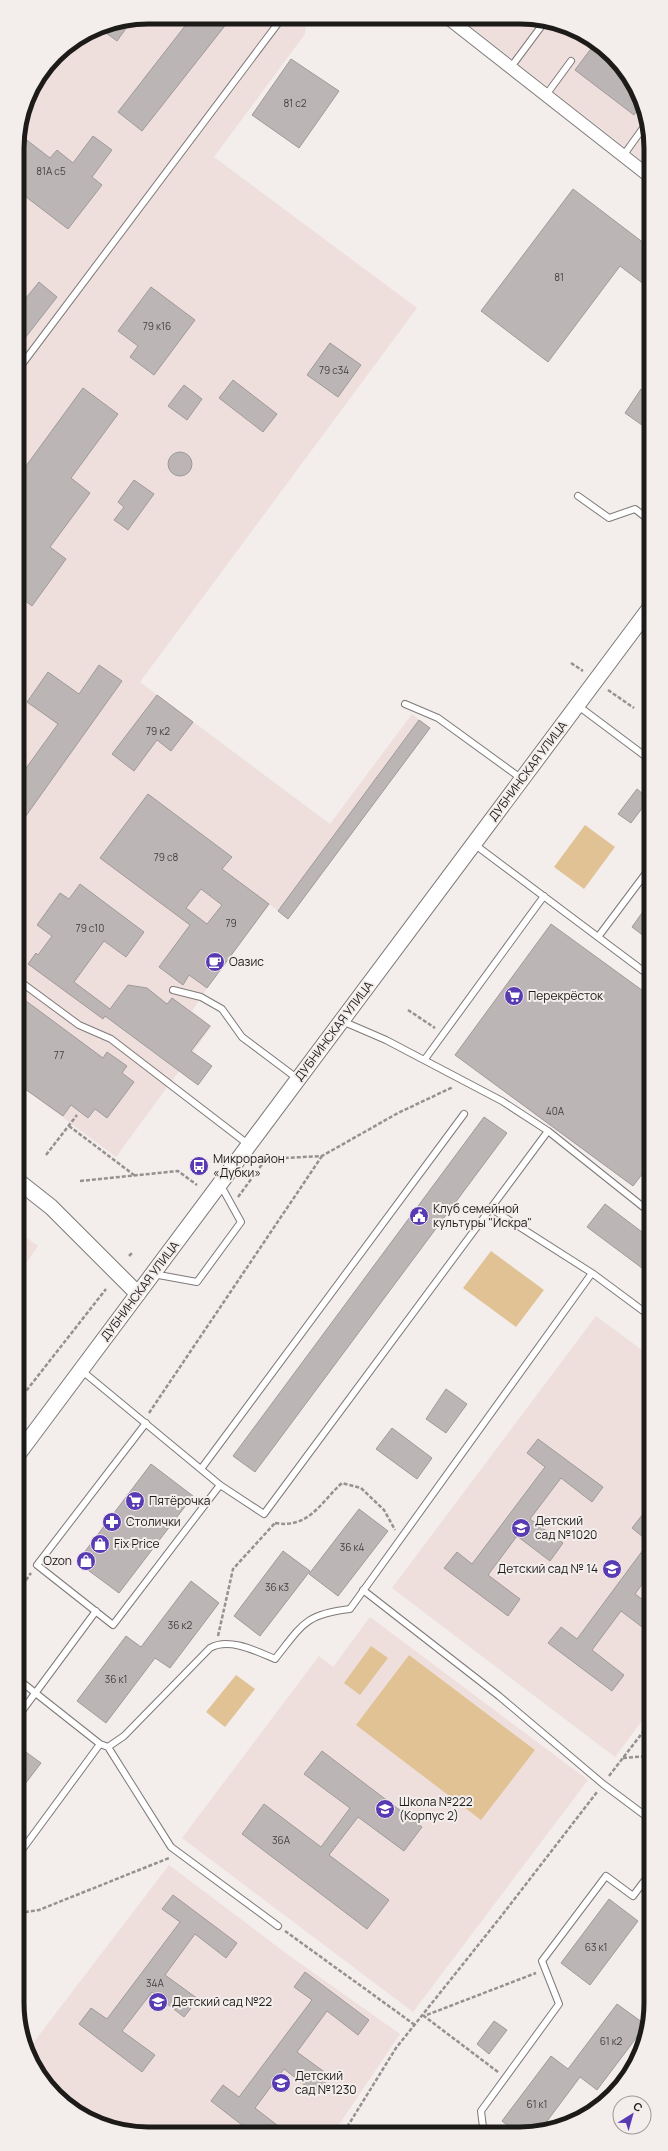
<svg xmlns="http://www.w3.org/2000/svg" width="668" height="2151" font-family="Manrope,sans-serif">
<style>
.built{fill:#eedfdc}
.green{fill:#e1c294}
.building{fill:#bbb5b5;stroke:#a09a9a;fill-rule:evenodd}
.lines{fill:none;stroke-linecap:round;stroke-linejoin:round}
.service-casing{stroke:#7f7a79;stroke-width:8}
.minor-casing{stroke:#7f7a79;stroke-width:14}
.tertiary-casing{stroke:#7f7a79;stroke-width:17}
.path{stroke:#959190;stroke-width:2.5;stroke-dasharray:4 2;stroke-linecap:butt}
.service{stroke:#fff;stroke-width:6}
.minor{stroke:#fff;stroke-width:12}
.tertiary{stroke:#fff;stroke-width:15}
.labels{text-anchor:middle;stroke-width:4;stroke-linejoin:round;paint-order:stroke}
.number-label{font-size:10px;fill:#444241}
.street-label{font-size:12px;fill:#1d1b1a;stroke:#f3edec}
.poi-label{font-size:12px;fill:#1d1b1a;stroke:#f3edec;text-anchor:start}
.rim{fill:none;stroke:#1d1b1a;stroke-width:5}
</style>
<rect width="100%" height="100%" fill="#f3edec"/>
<!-- built -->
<path class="built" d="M148 17 306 18 305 34 214 157 417 308 140 682 330 824 412 714 430 728 288 919 269 904 207 988 192 1011 212 1026 116 1157 18 1084 17 140 27 98 56 55 98 27Z
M461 19 546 20 585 34 613 56 637 90 649 123V166Z
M19 1232 38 1246 19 1273Z
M596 1316 650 1356V1710L615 1757 392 1588Z
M370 1617 588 1780 413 2012 182 1838 319 1656 333 1667Z
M169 1865 287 1954 400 2034 334 2132H123L83 2117 55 2095 31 2061 27 2051Z"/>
<!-- green -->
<path class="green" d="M585 825 615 847 584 889 554 867Z
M491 1251 544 1290 516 1327 463 1288Z
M371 1646 388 1658 360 1695 344 1683Z
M409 1655 535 1750 481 1820 356 1725Z
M236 1675 255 1689 225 1727 206 1712Z"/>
<!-- building -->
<path class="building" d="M192 17 231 18 142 131 118 112Z
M132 20 117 41 98 27Z
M596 42 613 56 637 90 642 104 634 115 575 70Z
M291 59 339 91 299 148 252 115Z
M19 134 50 158 57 150 73 163 93 136 112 150 92 177 102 185 68 229 17 190Z
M573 189 649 247V288L620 266 548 362 481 311Z
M39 282 57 297 18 347 17 309Z
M151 287 195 320 154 375 130 357 138 346 118 331Z
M330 343 361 365 338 397 307 375Z
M233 380 277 414 263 432 219 398Z
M184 385 202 399 187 420 168 406Z
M83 388 118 414 71 478 90 493 50 547 66 559 32 606 18 595V477Z
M641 389 649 395V430L625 413Z
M168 464a12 12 0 1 1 24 0a12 12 0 1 1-24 0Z
M134 480 154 494 128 530 114 520 124 507 118 502Z
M99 665 122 681 18 827V767L24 771 58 724 27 702 48 672 79 694Z
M157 695 193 722 171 751 157 740 134 771 112 754Z
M419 720 430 728 288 919 278 911Z
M637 789 649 799 631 823 618 814Z
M148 794 232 857 222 869 269 904 207 988 189 975 183 985 159 967 190 925 100 858ZM201 889 222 905 207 924 186 908Z
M80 884 144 932 126 957 104 941 74 982 110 1009 128 985 147 988 167 1004 172 998 210 1026 191 1051 212 1066 198 1085 105 1016 103 1019 28 964 36 953 38 955 52 936 37 925 60 893 69 899Z
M649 903V940L632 927Z
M551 924 650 996V1164L633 1186 455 1055Z
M18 995 103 1058 107 1052 127 1066 122 1073 134 1082 107 1118 95 1109 88 1118 71 1105 63 1116 18 1084Z
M484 1117 507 1133 255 1472 233 1456Z
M605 1204 650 1238V1274L587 1227Z
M446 1389 467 1404 446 1433 426 1419Z
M392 1428 432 1458 417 1479 376 1449Z
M538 1439 603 1487 592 1502 561 1478 530 1519 563 1543 550 1561 517 1536 488 1575 520 1599 508 1616 444 1568 457 1552 472 1564 545 1467 527 1453Z
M151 1464 193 1496 119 1593 77 1562Z
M359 1509 388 1531 338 1596 309 1574Z
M643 1514 650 1520V1573L635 1594 650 1605V1633L621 1611 592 1650 624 1675 612 1691 548 1643 561 1627 577 1639 649 1542 632 1528Z
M283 1551 310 1571 260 1636 234 1616Z
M191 1581 219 1603 170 1668 155 1658 106 1723 77 1701 126 1636 141 1647Z
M19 1747 41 1763 19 1792Z
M322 1751 422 1827 404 1851 358 1817 329 1855 389 1900 367 1929 242 1834 264 1804 321 1847 350 1808 304 1774Z
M173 1895 237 1943 226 1958 195 1934 165 1975 198 1999 184 2017 152 1992 122 2031 155 2055 142 2072 79 2024 91 2008 107 2019 180 1922 162 1909Z
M609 1899 638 1921 590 1985 561 1963Z
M305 1972 369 2020 358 2035 327 2011 297 2052 330 2076 316 2094 284 2069 255 2108 286 2132H251L211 2101 223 2085 239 2097 312 2000 294 1987Z
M617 2004 646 2025 597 2090 580 2077 539 2132H516L502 2121 551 2056 568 2069Z
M494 2021 507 2030 489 2054 477 2044Z"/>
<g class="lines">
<defs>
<path id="service" d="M511 67 546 20
M546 95 571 61
M623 156 648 121
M18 365 23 363 282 18
M578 496 609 518 635 509 649 520
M405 704 438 718 522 779
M577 705 649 759
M474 844 650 976
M598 937 649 869
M18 980 79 1025 111 1039 249 1145
M173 990 201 997 222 1009 242 1037 298 1079
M342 1021 386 1040 502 1101 548 1131 647 1210 650 1207
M425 1059 544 896
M490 1208 592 1273 650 1316
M153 1274 197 1282 241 1222 220 1184
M81 1370 220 1485 264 1514 548 1131
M146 1423 37 1565 113 1625 220 1485
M201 1469 464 1114
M363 1590 499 1696 603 1784 651 1820
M19 1680 100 1744 19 1854
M19 1715 96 1611
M100 1744 108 1747 124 1736 210 1648C229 1637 256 1651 275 1659 302 1625 305 1614 350 1609L592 1273
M108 1747 171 1847 278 1926
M486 2132 483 2127 481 2111 559 2004 542 1961 606 1876 633 1896 651 1872"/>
<path id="minor" d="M449 19 649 176"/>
<path id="tertiary" d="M18 1181 51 1207 138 1294
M19 1453 649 609"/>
</defs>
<!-- service casing -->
<use href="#service" class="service-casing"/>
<!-- minor casing -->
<use href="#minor" class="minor-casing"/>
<!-- tertiary casing -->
<use href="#tertiary" class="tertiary-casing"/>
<!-- path -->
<path class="path" d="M571 663 583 671
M608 690 634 708
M408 1010 435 1028
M69 1126 134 1175
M46 1155 77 1115
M80 1181 178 1171 197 1185
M238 1197 266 1159 322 1156 398 1113 453 1087
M129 1256 132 1253
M19 1400 106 1289
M149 1413 322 1156
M275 1523C309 1529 320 1503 342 1483L361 1488 384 1510 395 1530
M19 1590 31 1573
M218 1636 233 1569 275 1523
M623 1758 650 1756
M609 1776 650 1723
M19 1913 39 1910 169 1858
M285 1931 415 2025
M498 2072 424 2016 536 1973
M344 2132 396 2048 499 1919 597 1792"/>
<!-- service -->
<use href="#service" class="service"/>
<!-- minor -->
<use href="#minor" class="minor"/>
<!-- tertiary -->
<use href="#tertiary" class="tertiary"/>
</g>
<!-- icons -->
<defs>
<symbol id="cafe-disc" viewBox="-11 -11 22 22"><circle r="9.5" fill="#583bb3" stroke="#f3edec"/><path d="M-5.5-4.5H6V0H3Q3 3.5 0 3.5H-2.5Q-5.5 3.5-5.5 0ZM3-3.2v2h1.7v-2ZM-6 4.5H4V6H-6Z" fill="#fff"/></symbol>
<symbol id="supermarket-disc" viewBox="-11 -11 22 22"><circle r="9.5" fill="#583bb3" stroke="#f3edec"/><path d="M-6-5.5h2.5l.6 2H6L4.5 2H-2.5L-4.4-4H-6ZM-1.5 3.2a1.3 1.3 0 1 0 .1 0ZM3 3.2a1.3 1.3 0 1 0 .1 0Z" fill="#fff"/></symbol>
<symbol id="bus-disc" viewBox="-11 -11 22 22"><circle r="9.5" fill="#583bb3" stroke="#f3edec"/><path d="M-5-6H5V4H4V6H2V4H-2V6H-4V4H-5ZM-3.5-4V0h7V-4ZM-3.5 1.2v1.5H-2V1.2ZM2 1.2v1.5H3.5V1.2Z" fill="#fff"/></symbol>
<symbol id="civic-disc" viewBox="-11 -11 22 22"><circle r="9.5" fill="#583bb3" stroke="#f3edec"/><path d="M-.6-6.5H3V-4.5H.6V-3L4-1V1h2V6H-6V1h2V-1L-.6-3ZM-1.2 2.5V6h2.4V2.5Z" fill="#fff"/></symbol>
<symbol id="pharmacy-disc" viewBox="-11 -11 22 22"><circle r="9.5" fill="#583bb3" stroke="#f3edec"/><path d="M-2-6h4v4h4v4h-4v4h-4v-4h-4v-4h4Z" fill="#fff"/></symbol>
<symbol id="school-disc" viewBox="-11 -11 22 22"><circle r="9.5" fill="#583bb3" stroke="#f3edec"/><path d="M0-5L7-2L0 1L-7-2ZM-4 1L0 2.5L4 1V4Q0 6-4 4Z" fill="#fff"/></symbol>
<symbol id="shop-disc" viewBox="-11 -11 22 22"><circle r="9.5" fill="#583bb3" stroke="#f3edec"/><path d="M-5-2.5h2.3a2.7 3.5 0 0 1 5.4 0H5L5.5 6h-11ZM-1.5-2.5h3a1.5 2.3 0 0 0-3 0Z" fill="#fff"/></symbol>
</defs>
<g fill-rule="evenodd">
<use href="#cafe-disc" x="204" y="951" width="22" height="22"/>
<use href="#supermarket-disc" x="503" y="985" width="22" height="22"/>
<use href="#bus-disc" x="188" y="1155" width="22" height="22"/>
<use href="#civic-disc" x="408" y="1205" width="22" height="22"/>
<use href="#supermarket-disc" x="124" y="1490" width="22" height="22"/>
<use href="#pharmacy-disc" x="101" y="1511" width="22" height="22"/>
<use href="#school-disc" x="510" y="1517" width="22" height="22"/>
<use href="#shop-disc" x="89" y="1533" width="22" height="22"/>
<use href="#shop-disc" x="75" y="1550" width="22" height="22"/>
<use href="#school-disc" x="601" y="1558" width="22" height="22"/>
<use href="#school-disc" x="374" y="1798" width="22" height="22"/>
<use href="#school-disc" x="147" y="1991" width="22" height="22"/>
<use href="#school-disc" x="270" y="2072" width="22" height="22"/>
</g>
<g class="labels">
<!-- number labels -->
<g class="number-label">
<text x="295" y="107">81 с2</text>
<text x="51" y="175">81А с5</text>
<text x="559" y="281">81</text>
<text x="157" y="330">79 к16</text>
<text x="334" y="374">79 с34</text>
<text x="158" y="735">79 к2</text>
<text x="166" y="861">79 с8</text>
<text x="231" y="927">79</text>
<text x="90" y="932">79 с10</text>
<text x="59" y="1059">77</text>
<text x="555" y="1115">40А</text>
<text x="352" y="1551">36 к4</text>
<text x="277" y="1591">36 к3</text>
<text x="180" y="1629">36 к2</text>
<text x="116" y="1683">36 к1</text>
<text x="281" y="1844">36А</text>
<text x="596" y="1951">63 к1</text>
<text x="155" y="1987">34А</text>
<text x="611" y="2045">61 к2</text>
<text x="537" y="2108">61 к1</text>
</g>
<!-- street labels -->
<g class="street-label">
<text transform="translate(528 771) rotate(-53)" y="4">ДУБНИНСКАЯ УЛИЦА</text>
<text transform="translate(334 1031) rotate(-53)" y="4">ДУБНИНСКАЯ УЛИЦА</text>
<text transform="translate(140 1291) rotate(-53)" y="4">ДУБНИНСКАЯ УЛИЦА</text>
</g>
<!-- poi labels -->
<g class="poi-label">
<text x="229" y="966">Оазис</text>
<text x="528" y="1000">Перекрёсток</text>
<text x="213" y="1163">Микрорайон<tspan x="213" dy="14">«Дубки»</tspan></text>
<text x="433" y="1213">Клуб семейной<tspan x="433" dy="14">культуры "Искра"</tspan></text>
<text x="149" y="1505">Пятёрочка</text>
<text x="535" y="1525">Детский<tspan x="535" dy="14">сад №1020</tspan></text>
<text x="126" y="1526">Столички</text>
<text x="114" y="1548">Fix Price</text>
<text x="72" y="1565" text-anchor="end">Ozon</text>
<text x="598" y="1573" text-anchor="end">Детский сад № 14</text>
<text x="399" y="1806">Школа №222<tspan x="399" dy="14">(Корпус 2)</tspan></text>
<text x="172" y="2006">Детский сад №22</text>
<text x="295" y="2080">Детский<tspan x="295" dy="14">сад №1230</tspan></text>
</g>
</g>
<!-- crop -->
<path d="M0 0H668V2151H0ZM148 24H520A124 124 0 0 1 644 148V2003A124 124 0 0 1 520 2127H148A124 124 0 0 1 24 2003V148A124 124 0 0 1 148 24Z" fill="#f3edec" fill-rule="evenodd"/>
<path class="rim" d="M148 24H520A124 124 0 0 1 644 148V2003A124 124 0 0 1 520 2127H148A124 124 0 0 1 24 2003V148A124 124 0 0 1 148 24Z"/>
<!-- north arrow -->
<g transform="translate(632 2115) rotate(37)"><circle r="19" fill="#f3edec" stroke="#9d9998"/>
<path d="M0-3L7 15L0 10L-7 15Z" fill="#583bb3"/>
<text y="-6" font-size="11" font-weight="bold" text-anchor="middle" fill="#1d1b1a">С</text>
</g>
</svg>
